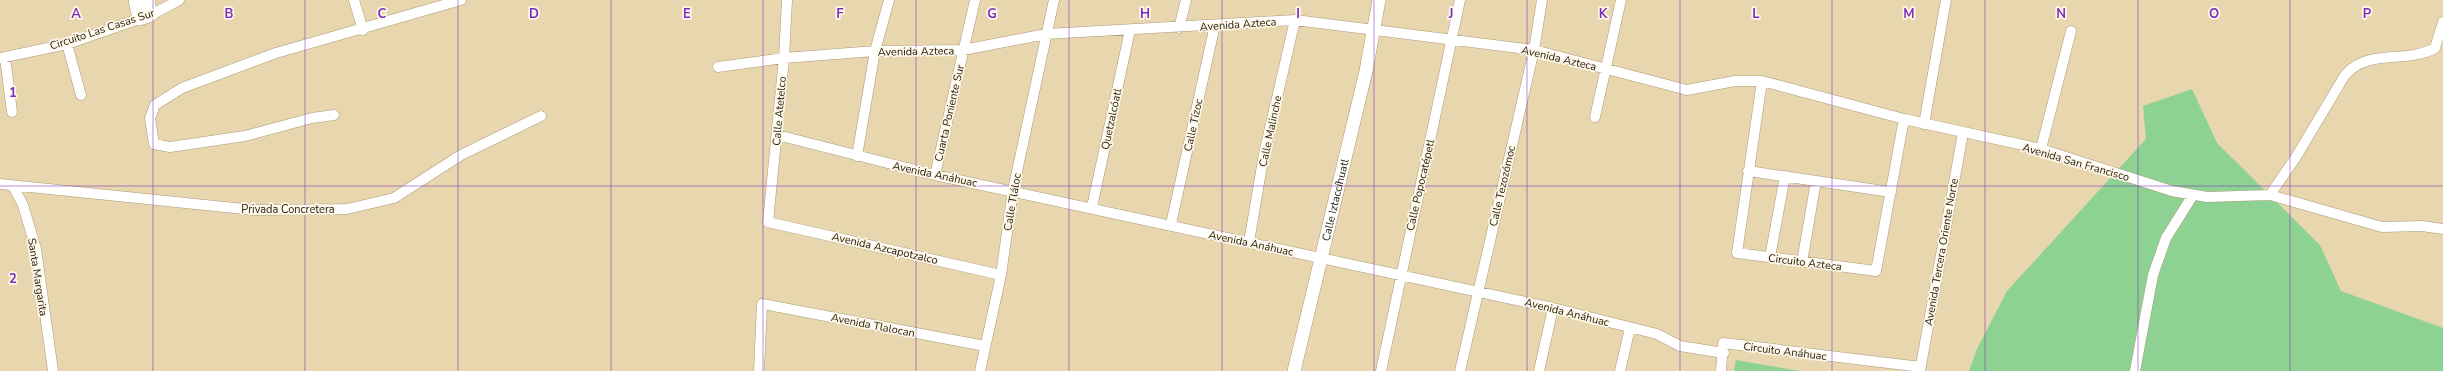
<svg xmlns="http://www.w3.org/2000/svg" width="2443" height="371" font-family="'Nunito Sans',sans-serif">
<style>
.green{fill:#8dd293}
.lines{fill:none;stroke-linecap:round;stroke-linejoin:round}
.street-casing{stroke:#ab9a75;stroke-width:11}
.secondary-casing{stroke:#ab9a75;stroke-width:14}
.street{stroke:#fff;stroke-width:10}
.secondary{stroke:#fff;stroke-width:13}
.grid{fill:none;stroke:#7b2cbf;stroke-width:1;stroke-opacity:0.55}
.labels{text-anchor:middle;stroke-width:3.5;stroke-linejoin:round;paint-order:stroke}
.street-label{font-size:11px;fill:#272112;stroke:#fff8e8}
.grid-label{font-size:13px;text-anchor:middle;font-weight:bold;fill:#7b2cbf;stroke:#fff8e8;stroke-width:3.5;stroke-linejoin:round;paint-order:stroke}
</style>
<rect width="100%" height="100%" fill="#e7d6ae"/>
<!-- green -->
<path class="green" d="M2192 89 2217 143 2320 245 2341 291 2443 328V371H1969L1977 349 2007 291 2146 139 2143 106Z
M1736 360 1800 371H1734Z"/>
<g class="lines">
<defs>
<path id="street" d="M354 0 363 30
M787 0 784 58 768 222 1001 275
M151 15 179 0
M1179 28 1186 0
M67 44 81 95
M5 57 12 112
M0 58 67 44 139 19
M718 67 784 58 875 51 963 50 1046 34 1295 20 1534 50 1687 90 1735 81H1762L1904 119 2041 149 2172 191 2207 197 2270 195 2382 227 2422 226 2443 229
M1762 81 1737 253 1876 271 1904 119
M334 115 312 118 245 136 170 147 154 144 150 118 155 105 182 88 276 53 461 0
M1595 117 1621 0
M1924 124 1946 0
M777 135 935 175 1553 308 1657 334 1680 346 1724 353
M2041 149 2071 31
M857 156 875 51 889 0
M1748 171 1891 192
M935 175 975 0
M0 184 254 210 347 209 394 198 461 155 541 116
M13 186 23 205 36 249 53 371
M2270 195 2296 157 2345 75C2368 48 2406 64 2435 48L2443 22
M1092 207 1130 30
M1171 224 1215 25
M1249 242 1264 154 1295 20
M1770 257 1785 176
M1802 262 1816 181
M759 371 762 304 985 346
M980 371 1001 275 1013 190 1054 0
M1381 371 1460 0
M1460 371 1534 50 1542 0
M1539 371 1553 308
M1620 371 1630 328
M1721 371 1723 343 1921 367
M1920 371 1963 133
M2135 371 2153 275 2166 238 2193 195"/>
<g id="secondary">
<path d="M135 0 139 19 151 15 148 0"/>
<path id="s1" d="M1294 371 1366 71 1379 0"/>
</g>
</defs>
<!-- street casing -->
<use href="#street" class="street-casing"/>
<!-- secondary casing -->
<use href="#secondary" class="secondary-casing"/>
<!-- street -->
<use href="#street" class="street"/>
<!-- secondary -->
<use href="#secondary" class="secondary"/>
</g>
<!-- grid -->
<path class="grid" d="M153 0V371M305 0V371M458 0V371M611 0V371M763 0V371M916 0V371M1069 0V371M1222 0V371M1374 0V371M1527 0V371M1680 0V371M1832 0V371M1985 0V371M2138 0V371M2290 0V371M0 186H2443"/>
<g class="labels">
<!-- street labels -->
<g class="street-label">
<text transform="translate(1238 24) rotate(-4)" y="4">Avenida Azteca</text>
<text transform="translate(102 29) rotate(-18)" y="4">Circuito Las Casas Sur</text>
<text transform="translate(916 51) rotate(-1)" y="4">Avenida Azteca</text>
<text transform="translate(1559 58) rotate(13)" y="4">Avenida Azteca</text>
<text transform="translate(779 111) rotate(-85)" y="4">Calle Atetelco</text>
<text transform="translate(949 113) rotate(-77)" y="4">Cuarta Poniente Sur</text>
<text transform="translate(1111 119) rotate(-78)" y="4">Quetzalcóatl</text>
<text transform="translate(1193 125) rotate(-78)" y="4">Calle Tízoc</text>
<text transform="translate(1270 131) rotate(-78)" y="4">Calle Malinche</text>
<text transform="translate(2076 162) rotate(16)" y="4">Avenida San Francisco</text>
<text transform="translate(935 174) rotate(12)" y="4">Avenida Anáhuac</text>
<text transform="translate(1420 185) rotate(-77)" y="4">Calle Popocatépetl</text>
<text transform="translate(1502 186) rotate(-77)" y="4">Calle Tezozómoc</text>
<text dy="4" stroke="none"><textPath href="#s1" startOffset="176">Calle Iztaccíhuatl</textPath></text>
<text transform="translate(1012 202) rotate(-80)" y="4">Calle Tláloc</text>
<text x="288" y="213">Privada Concretera</text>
<text transform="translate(1251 243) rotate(12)" y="4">Avenida Anáhuac</text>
<text transform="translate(885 248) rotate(13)" y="4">Avenida Azcapotzalco</text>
<text transform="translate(1941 252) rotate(-80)" y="4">Avenida Tercera Oriente Norte</text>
<text transform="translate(1805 262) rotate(7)" y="4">Circuito Azteca</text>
<text transform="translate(38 277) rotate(81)" y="4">Santa Margarita</text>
<text transform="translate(1567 312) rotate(14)" y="4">Avenida Anáhuac</text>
<text transform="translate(873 325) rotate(11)" y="4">Avenida Tlalocan</text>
<text transform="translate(1785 351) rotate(7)" y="4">Circuito Anáhuac</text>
</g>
</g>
<g class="grid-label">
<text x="76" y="18">A</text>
<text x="229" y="18">B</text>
<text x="382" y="18">C</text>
<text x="534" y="18">D</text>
<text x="687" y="18">E</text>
<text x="840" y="18">F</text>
<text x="992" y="18">G</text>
<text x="1145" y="18">H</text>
<text x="1298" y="18">I</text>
<text x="1451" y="18">J</text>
<text x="1603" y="18">K</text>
<text x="1756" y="18">L</text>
<text x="1909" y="18">M</text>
<text x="2061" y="18">N</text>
<text x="2214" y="18">O</text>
<text x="2367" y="18">P</text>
<text x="13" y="97">1</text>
<text x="13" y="283">2</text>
</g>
</svg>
